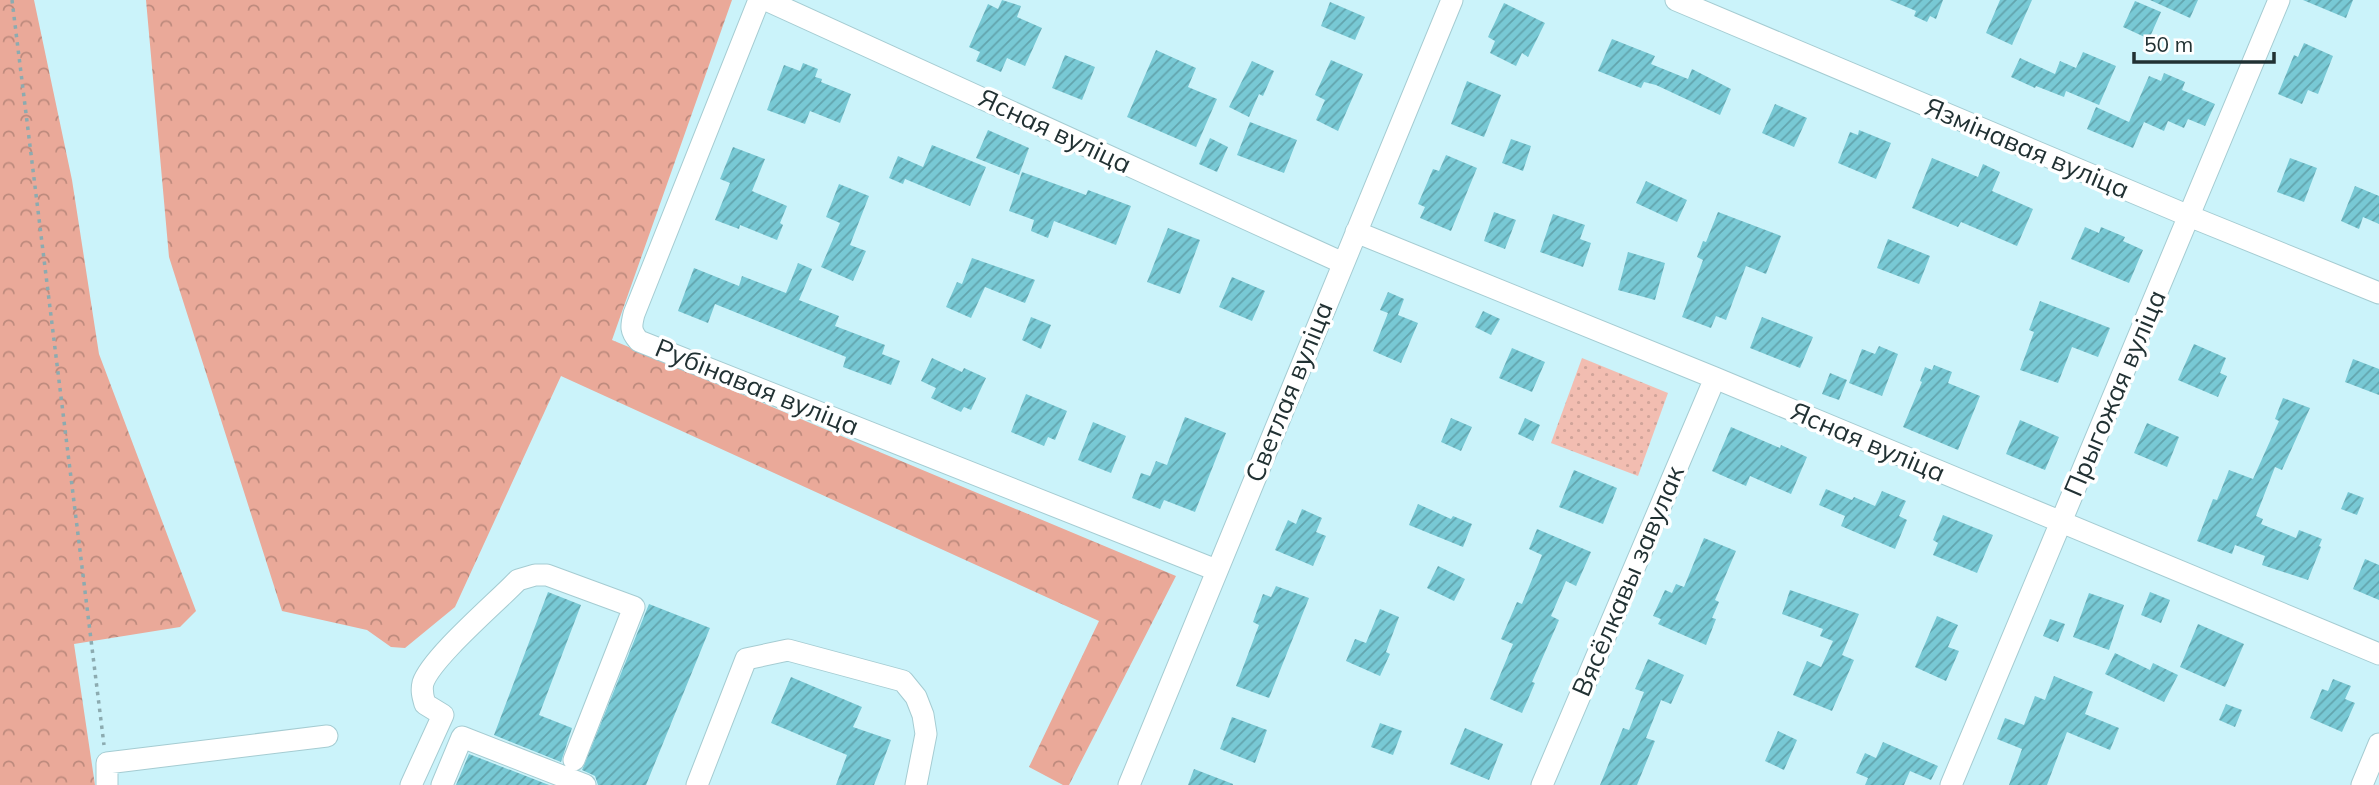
<svg xmlns="http://www.w3.org/2000/svg" width="2379" height="785" font-family="Mulish,sans-serif">
<style>
.grass{fill:url(#grass-dots)}
.forest{fill:url(#forest-crowns)}
.building{fill:url(#building-hatch)}
.lines{fill:none;stroke-linecap:round;stroke-linejoin:round}
.minor-casing{stroke:#a5ccd2;stroke-width:23}
.path{stroke:#8cabb0;stroke-width:3.5;stroke-dasharray:3.5 5;stroke-linecap:butt}
.minor{stroke:#fff;stroke-width:21}
.labels{text-anchor:middle;stroke-width:7;stroke-linejoin:round;paint-order:stroke}
.street-label{font-size:26px;fill:#213133;stroke:#fff}
</style>
<defs>
<pattern id="grass-dots" width="8" height="8" patternUnits="userSpaceOnUse" patternTransform="scale(1.75)"><rect width="8" height="8" fill="#f2bdb1"/><path d="M2 2h.1M6 6h.1" fill="none" stroke="#cfa399" stroke-width="1.8" stroke-linecap="round"/></pattern>
<pattern id="forest-crowns" width="20" height="18" patternUnits="userSpaceOnUse" patternTransform="scale(1.75)"><rect width="20" height="18" fill="#eaa999"/><path d="M2 6a3 3 0 1 1 6 0M12 15a3 3 0 1 1 6 0" fill="none" stroke="#bd8a7d"/></pattern>
<pattern id="building-hatch" width="6" height="6" patternUnits="userSpaceOnUse" patternTransform="scale(1.75)"><rect width="6" height="6" fill="#78c9d5"/><path d="M-1 1l2-2M0 6l6-6M5 7l2-2" fill="none" stroke="#62a4ad"/></pattern>
</defs>
<rect width="100%" height="100%" fill="#cbf3fa"/>
<!-- grass -->
<path class="grass" d="M1582 358 1668 393 1638 476 1551 443Z"/>
<!-- forest -->
<path class="forest" d="M0 0H34L72 180 99 354 196 611 180 627 74 644 95 785H0Z
M146 0H732L612 340 1176 576 1069 785H1063L1029 767 1099 621 561 376 455 607 405 648 391 647 367 630 282 611 169 257Z"/>
<!-- building -->
<path class="building" d="M1002 0 1021 6 1017 17 1042 28 1025 66 1007 58 1001 72 976 61 980 52 969 47 988 4 998 9Z
M1890 0H1943L1936 19 1930 16 1927 22 1914 16 1916 11Z
M2000 0H2032L2012 45 1986 33Z
M2150 0H2198L2190 18Z
M2303 0H2353L2346 18Z
M2135 1 2161 12 2149 39 2123 27Z
M1330 2 1365 17 1355 40 1321 26Z
M1504 3 1545 23 1528 57 1522 53 1516 66 1490 53 1495 41 1488 37Z
M1612 39 1655 56 1651 64 1688 79 1692 69 1731 89 1720 115 1656 85 1644 82 1641 88 1598 71Z
M2304 43 2333 56 2318 94 2308 90 2302 104 2278 94 2294 55 2298 57Z
M1156 50 1196 68 1188 87 1217 99 1196 147 1127 117Z
M2083 52 2116 66 2099 105 2066 91 2064 97 2036 86 2035 88 2011 77 2020 58 2055 74 2060 61 2076 68Z
M1065 55 1095 67 1082 100 1052 88Z
M1331 60 1363 74 1338 131 1316 120 1325 100 1315 95Z
M1252 61 1274 71 1263 96 1259 94 1249 117 1229 107Z
M803 63 818 69 815 77 822 79 821 82 851 94 840 123 810 111 805 124 767 110 784 65 800 71Z
M2164 73 2185 82 2182 90 2215 104 2205 126 2188 119 2184 128 2168 121 2164 131 2144 122 2133 148 2087 129 2096 107 2129 122 2149 76 2161 81Z
M1467 81 1501 95 1484 137 1451 124Z
M1775 104 1807 118 1794 147 1762 133Z
M1250 122 1297 140 1284 173 1237 155Z
M988 130 1029 148 1019 175 976 158Z
M1859 130 1891 143 1876 179 1838 163 1850 132 1858 135Z
M1210 138 1228 147 1217 172 1199 164Z
M1511 139 1531 146 1523 171 1502 163Z
M932 145 986 167 970 206 905 179 903 184 889 178 898 156 923 167Z
M733 147 765 159 752 191 787 206 780 223 783 225 777 240 740 225 739 229 715 220 730 183 720 179Z
M1446 155 1477 168 1451 231 1420 218 1425 207 1418 204 1433 169 1439 171Z
M1932 158 1978 177 1983 164 2000 172 1992 191 2033 209 2017 246 1961 222 1958 227 1912 208Z
M2290 158 2317 168 2304 202 2277 192Z
M1022 172 1086 195 1088 190 1131 206 1116 245 1054 221 1048 238 1031 231 1034 220 1009 211Z
M1646 181 1687 200 1677 222 1636 203Z
M839 184 869 196 850 245 866 251 853 281 821 267 840 223 826 217Z
M2355 186 2379 196V224L2363 217 2359 229 2341 221Z
M1494 212 1516 220 1505 249 1484 241Z
M1718 212 1781 236 1766 274 1746 266 1726 320 1716 316 1711 328 1682 317 1703 260 1697 257 1703 241 1706 242Z
M1553 214 1585 225 1580 239 1591 243 1583 267 1540 252Z
M2085 227 2099 233 2101 227 2125 237 2123 241 2143 250 2129 283 2071 259Z
M1168 228 1200 240 1180 294 1147 282Z
M1888 239 1930 256 1919 284 1877 268Z
M1628 252 1665 263 1655 300 1618 290Z
M972 258 1035 280 1025 303 985 287 971 318 946 307 957 282 962 284Z
M798 263 812 269 799 300 839 316 835 326 885 345 882 354 900 361 891 385 843 367 846 357 715 304 708 323 678 311 694 268 739 286 742 276 786 293Z
M1232 277 1265 291 1252 321 1219 307Z
M1388 292 1404 299 1398 315 1418 323 1401 363 1373 351 1388 313 1380 310Z
M2040 301 2110 328 2098 357 2072 347 2058 383 2020 370 2034 332 2029 330Z
M1483 311 1500 319 1491 335 1475 327Z
M1031 317 1051 325 1041 349 1022 340Z
M1762 317 1813 337 1800 368 1750 348Z
M2194 344 2226 358 2220 373 2227 376 2218 397 2178 380Z
M1879 346 1898 354 1882 396 1849 383 1862 349 1875 354Z
M1512 348 1545 362 1532 392 1499 378Z
M932 358 962 372 964 368 986 378 971 410 964 407 961 412 931 398 936 388 921 381Z
M2353 359 2379 369V395L2345 382Z
M1934 365 1952 372 1948 383 1980 396 1958 450 1903 427 1922 382 1920 381 1925 367 1932 370Z
M1830 373 1847 380 1839 400 1822 394Z
M1026 394 1067 411 1055 440 1048 437 1044 446 1011 432Z
M2283 398 2310 408 2282 470 2275 467 2256 516 2263 519 2261 524 2296 538 2299 530 2322 539 2319 546 2321 547 2308 580 2262 565 2265 556 2235 545 2232 554 2197 541 2213 499 2217 500 2229 470 2253 479 2279 421 2275 419Z
M1185 417 1226 433 1195 512 1164 500 1160 509 1132 498 1141 473 1150 476 1156 461 1167 465Z
M1451 418 1472 427 1461 451 1441 442Z
M1525 418 1540 425 1533 441 1518 434Z
M2020 420 2059 437 2045 470 2006 454Z
M1093 422 1126 436 1111 473 1078 460Z
M2147 423 2179 437 2167 467 2134 453Z
M1731 427 1780 448 1781 445 1807 457 1791 494 1750 476 1746 486 1712 471Z
M1574 470 1617 488 1603 524 1559 507Z
M1826 489 1852 500 1854 497 1875 506 1882 491 1906 501 1899 516 1907 520 1895 549 1841 526 1845 516 1819 505Z
M2348 492 2364 498 2357 515 2341 509Z
M1418 504 1451 519 1453 516 1472 524 1463 547 1409 525Z
M1302 509 1322 518 1316 532 1326 536 1313 566 1275 550 1288 520 1296 524Z
M1943 515 1993 535 1977 573 1933 555 1938 543 1933 540Z
M1537 529 1591 552 1576 586 1566 581 1551 616 1559 620 1532 682 1535 683 1522 713 1490 699 1513 644 1501 639 1517 602 1522 604 1542 555 1529 549Z
M1704 538 1736 551 1715 600 1719 602 1712 618 1716 619 1706 645 1658 624 1661 619 1653 616 1665 590 1672 593 1676 584 1684 587Z
M2365 559 2379 565V600L2353 589Z
M1438 566 1465 579 1454 601 1427 588Z
M1276 586 1309 598 1269 698 1236 686 1259 625 1253 622 1263 594 1271 597Z
M1790 590 1859 614 1842 655 1854 660 1832 711 1793 695 1807 661 1821 667 1833 641 1820 636 1823 629 1782 614Z
M548 592 581 605 539 715 572 728 561 762 494 735Z
M2150 592 2170 600 2161 623 2141 615Z
M2089 593 2124 605 2109 650 2073 637Z
M649 604 710 628 646 785H598L595 776 582 770Z
M1380 609 1399 617 1386 652 1390 654 1380 676 1346 661 1355 639 1366 643Z
M1937 616 1958 625 1948 647 1959 651 1946 681 1915 667Z
M2050 619 2065 624 2058 642 2043 636Z
M2198 624 2244 644 2225 687 2180 667Z
M2115 653 2150 670 2153 663 2178 675 2164 702 2105 674Z
M1648 659 1684 675 1671 704 1661 700 1646 738 1655 741 1637 785H1600L1623 728 1629 730 1644 692 1635 689Z
M2054 676 2093 692 2085 714 2119 728 2110 750 2067 732 2047 785H2009L2022 749 1997 739 2005 718 2024 725 2035 696 2045 700Z
M791 677 862 707 853 727 891 740 874 785H836L847 755 771 723Z
M2333 679 2351 686 2345 699 2355 703 2342 732 2310 718 2322 689 2328 691Z
M2226 704 2242 710 2235 727 2219 720Z
M1232 717 1267 730 1255 763 1220 749Z
M1380 723 1402 731 1393 755 1371 747Z
M1465 728 1503 744 1489 780 1450 764Z
M1778 731 1797 740 1784 770 1765 761Z
M1883 742 1938 766 1931 780 1910 771 1904 785H1865L1868 778 1856 773 1865 753 1876 758Z
M469 754 549 785H456Z
M1194 769 1233 784V785H1188Z"/>
<g class="lines">
<defs>
<path id="minor" d="M759 0 634 314C631 326 630 331 639 341L1216 570
M766 0 1343 263
M1676 0 2189 216 2379 293
M1356 232 1715 378 2379 654
M107 785V763L327 736
M411 785 443 715 425 704C423 697 421 691 423 683 431 658 497 602 518 580L535 575H547L634 607 574 760
M442 785 462 737 585 785
M697 785 746 659 788 650 903 681 916 697 923 715 926 734 916 785
M1129 785 1452 0
M1542 785 1715 378
M1951 785 2279 0
M2362 785 2379 744"/>
</defs>
<!-- minor casing -->
<use href="#minor" class="minor-casing"/>
<!-- path -->
<path class="path" d="M12 0 104 745"/>
<!-- minor -->
<use href="#minor" class="minor"/>
</g>
<g class="labels">
<!-- street labels -->
<g class="street-label">
<text transform="translate(1055 131) rotate(25)" y="9">Ясная вуліца</text>
<text transform="translate(2027 148) rotate(23)" y="9">Язмінавая вуліца</text>
<text transform="translate(757 387) rotate(22)" y="9">Рубінавая вуліца</text>
<text transform="translate(1289 392) rotate(-68)" y="9">Светлая вуліца</text>
<text transform="translate(2115 393) rotate(-67)" y="9">Прыгожая вуліца</text>
<text transform="translate(1868 442) rotate(23)" y="9">Ясная вуліца</text>
<text transform="translate(1628 581) rotate(-67)" y="9">Вясёлкавы завулак</text>
</g>
</g>
<!-- scale -->
<path d="M2134 52v10h140v-10" fill="none" stroke="#213133" stroke-width="3.5"/>
<text x="2144" y="52" font-size="21" fill="#213133" stroke="#ffffff" stroke-width="5" paint-order="stroke">50 m</text>
</svg>
